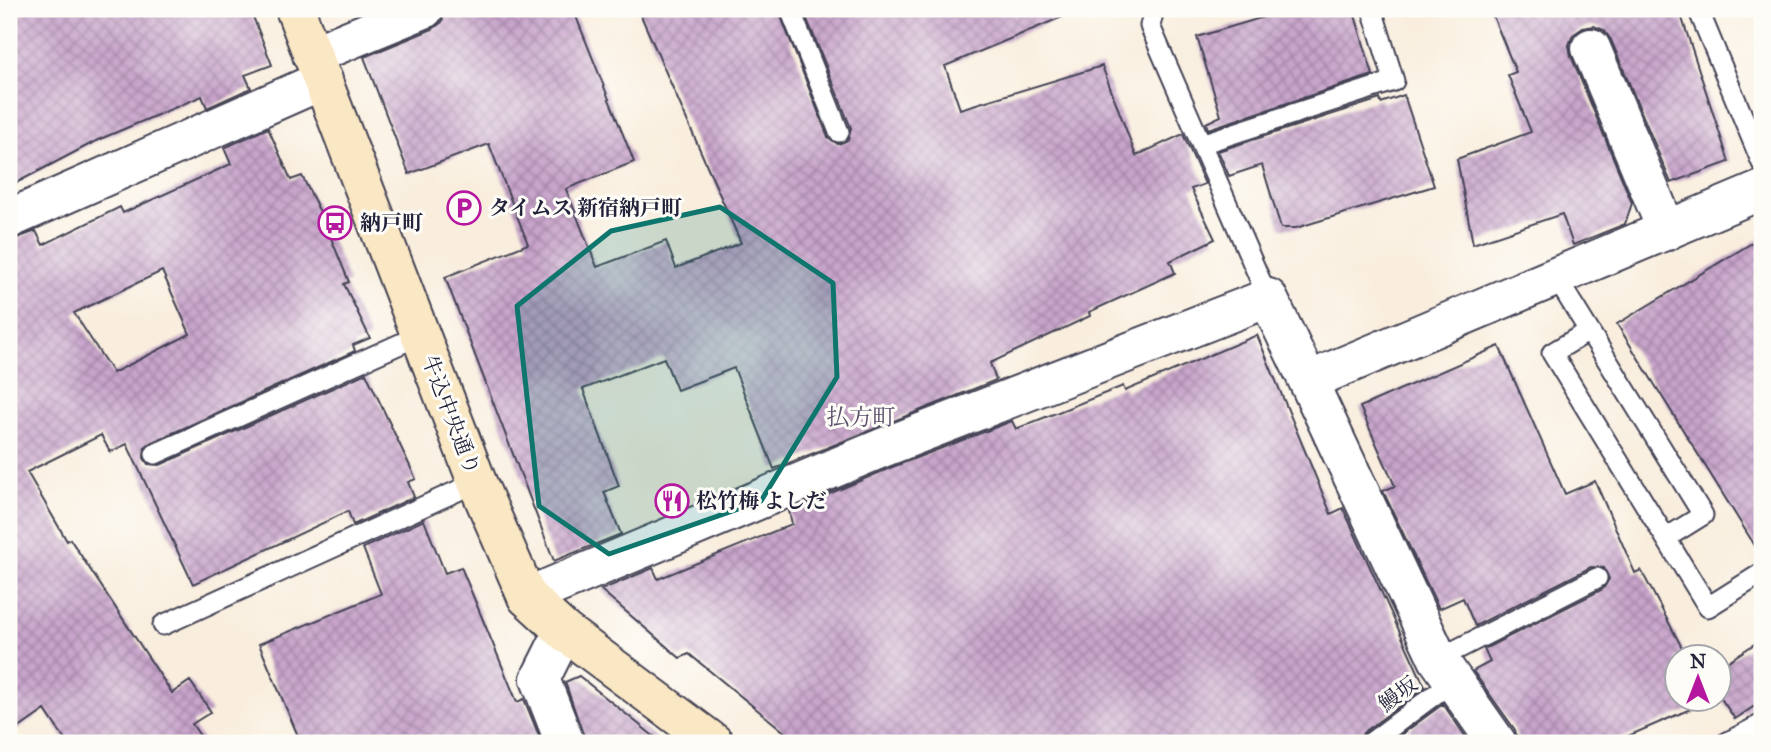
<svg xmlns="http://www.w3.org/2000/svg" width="1771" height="752" font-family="'IM FELL Great Primer','Noto Serif JP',serif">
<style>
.building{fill:url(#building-cross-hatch);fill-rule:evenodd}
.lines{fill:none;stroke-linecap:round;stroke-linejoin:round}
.lane-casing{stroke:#424153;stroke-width:23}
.street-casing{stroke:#424153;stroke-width:42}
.secondary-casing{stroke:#424153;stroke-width:42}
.lane{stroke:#fff;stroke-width:19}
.street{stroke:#fff;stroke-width:38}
.secondary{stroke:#fae7c3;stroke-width:38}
.marked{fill:#0f766e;fill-opacity:0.2;stroke:#0f766e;stroke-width:5;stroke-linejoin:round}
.labels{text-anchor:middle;stroke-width:6;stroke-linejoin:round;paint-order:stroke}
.poi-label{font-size:21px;font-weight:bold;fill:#22223b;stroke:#fdfcf7;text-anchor:start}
.street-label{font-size:21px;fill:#22223b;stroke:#fdfcf7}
.neighbourhood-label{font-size:23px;fill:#5c506d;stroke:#fdfcf7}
</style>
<defs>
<pattern id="building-cross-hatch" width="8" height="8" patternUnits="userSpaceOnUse" patternTransform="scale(1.75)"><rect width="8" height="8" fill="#c8a4cb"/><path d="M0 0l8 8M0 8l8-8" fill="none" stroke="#a285a6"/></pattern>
</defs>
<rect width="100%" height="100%" fill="#fdfcf7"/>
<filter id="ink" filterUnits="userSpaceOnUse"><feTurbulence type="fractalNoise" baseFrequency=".0143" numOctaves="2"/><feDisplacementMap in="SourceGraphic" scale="14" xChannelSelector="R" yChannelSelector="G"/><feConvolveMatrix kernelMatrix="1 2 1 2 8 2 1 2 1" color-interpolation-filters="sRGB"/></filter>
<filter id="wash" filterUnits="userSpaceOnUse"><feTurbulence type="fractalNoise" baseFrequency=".00686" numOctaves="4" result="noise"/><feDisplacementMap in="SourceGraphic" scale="28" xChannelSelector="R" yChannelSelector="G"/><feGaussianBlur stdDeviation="1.57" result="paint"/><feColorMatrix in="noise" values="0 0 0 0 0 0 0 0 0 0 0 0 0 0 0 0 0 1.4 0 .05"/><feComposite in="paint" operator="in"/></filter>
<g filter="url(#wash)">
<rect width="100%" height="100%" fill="#f9eede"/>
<g id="blocks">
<!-- building -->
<path class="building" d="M9 9H250L272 65 245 75 251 88 207 108 202 96 98 140 12 185 16 192 9 195Z
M445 9H573L634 162 566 189 597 267 666 241 676 268 741 243 638 9H778L828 137 838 144 848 140 851 128 803 9H1081L945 66 960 109 1102 66 1136 156 1183 134 1205 184 1191 189 1215 239 1170 261 1175 273 1089 312 1090 316 990 363 996 380 774 469 734 368 677 390 664 358 583 389 619 486 604 492 621 534 554 561 445 277 528 244 489 144 409 174 364 57 433 29 442 22Z
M1291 9H1353L1373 75 1208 129 1206 123 1221 116 1197 37Z
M1490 9H1679L1729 162 1671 183 1611 40 1604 30 1594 26 1583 28 1573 35 1569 45 1571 56 1632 203 1625 224 1573 245 1562 214 1473 244 1457 159 1531 132 1508 75 1516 72Z
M1404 95 1434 186 1296 228H1281L1262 165 1229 176 1218 151 1380 99 1381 103Z
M268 128 291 180 302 176 322 216 349 282 344 284 370 338 353 345 355 351 150 443 145 447 144 458 148 464 160 465 366 373 416 479 408 482 414 497 353 525 348 511 193 584 127 444 110 452 101 435 27 472 67 541 70 539 172 693 190 681 211 712 192 724 205 743H67L45 710 9 735V241L36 231 43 245 120 207 123 213 231 164 224 148ZM162 271 190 334 113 373 74 313Z
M1762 237V557L1617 324Z
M1257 335 1331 514 1343 508 1425 687 1363 733 1358 743H798L689 654 680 658 601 590 653 568 658 579 792 524 789 511 890 468 1012 421 1016 429 1123 386 1125 391Z
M1499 346 1565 494 1595 481 1635 573 1641 570 1687 657H1676V699L1709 701 1612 743H1518L1515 730 1473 671 1490 662 1484 649 1603 589 1609 579 1604 568 1591 567 1475 626 1463 598 1439 609 1383 491 1395 486 1360 407Z
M424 520 445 573 461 567 517 702 524 699 542 743H301L259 644 381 594 363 548Z
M1762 639V701L1735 719 1718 694V668Z
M579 676 662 743H586L565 682Z
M1443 704 1470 743H1390Z"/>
</g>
</g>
<g filter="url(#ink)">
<use href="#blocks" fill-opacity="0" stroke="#424153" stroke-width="2"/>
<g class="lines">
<defs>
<path id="lane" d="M790 9 839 132
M1154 9 1150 26 1268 298
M1698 9 1762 163
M1201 144 1394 81 1372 9
M1557 279 1703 515 1666 538
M1589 331 1552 353 1708 607 1762 573
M155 454 420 335
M163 625 477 482
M1438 659 1597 578
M1370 743 1453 681
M1726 743 1762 724"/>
<path id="street" d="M1591 48 1667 231
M312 55 424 9
M9 219 323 80
M1308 381 1438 659 1497 743
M527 597 882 448 1268 298 1308 381 1762 190
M564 631 540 679 565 743"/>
<path id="secondary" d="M295 9 477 482 527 597 564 631 714 743"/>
</defs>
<!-- lane casing -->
<use href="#lane" class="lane-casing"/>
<!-- street casing -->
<use href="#street" class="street-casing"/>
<!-- secondary casing -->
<use href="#secondary" class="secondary-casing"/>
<!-- lane -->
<use href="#lane" class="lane"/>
<!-- street -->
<use href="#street" class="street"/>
<!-- secondary -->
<use href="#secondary" class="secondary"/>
</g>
</g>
<!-- marked area -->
<path class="marked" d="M720 207 833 283 837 377 761 501 609 554 539 506 517 306 611 231Z"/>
<!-- icons -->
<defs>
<symbol id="parking-ring" viewBox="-11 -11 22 22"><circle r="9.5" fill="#fdfcf7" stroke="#b5179e" stroke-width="1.5"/><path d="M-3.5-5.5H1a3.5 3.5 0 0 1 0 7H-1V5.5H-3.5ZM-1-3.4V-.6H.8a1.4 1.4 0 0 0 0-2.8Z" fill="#b5179e"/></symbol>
<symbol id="bus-ring" viewBox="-11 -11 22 22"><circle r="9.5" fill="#fdfcf7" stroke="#b5179e" stroke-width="1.5"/><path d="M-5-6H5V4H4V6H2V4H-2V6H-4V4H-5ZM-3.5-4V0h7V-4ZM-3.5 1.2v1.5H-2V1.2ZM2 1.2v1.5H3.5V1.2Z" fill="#b5179e"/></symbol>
<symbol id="restaurant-ring" viewBox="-11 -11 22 22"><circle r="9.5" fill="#fdfcf7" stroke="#b5179e" stroke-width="1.5"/><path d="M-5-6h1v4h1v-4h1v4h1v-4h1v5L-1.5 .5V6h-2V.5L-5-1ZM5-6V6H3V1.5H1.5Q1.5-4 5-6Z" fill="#b5179e"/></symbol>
</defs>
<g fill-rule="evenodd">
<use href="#parking-ring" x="445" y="189" width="38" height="38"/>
<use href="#bus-ring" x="316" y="204" width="38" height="38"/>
<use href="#restaurant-ring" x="653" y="482" width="38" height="38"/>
</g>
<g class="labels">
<!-- poi labels -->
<g class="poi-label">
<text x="489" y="215">タイムス 新宿納戸町</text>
<text x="360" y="230">納戸町</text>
<text x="696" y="508">松竹梅 よしだ</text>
</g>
<!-- street labels -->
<g class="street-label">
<text transform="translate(451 415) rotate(69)" y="7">牛込中央通り</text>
<text transform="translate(1398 694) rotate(-37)" y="7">鰻坂</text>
</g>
<!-- neighbourhood labels -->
<g class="neighbourhood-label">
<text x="861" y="425">払方町</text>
</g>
</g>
<!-- margin -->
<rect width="1771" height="752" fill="none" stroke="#fdfcf7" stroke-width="35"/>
<!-- north arrow -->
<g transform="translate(1698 678)"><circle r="33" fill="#fdfcf7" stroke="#a5a5ac" stroke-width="2"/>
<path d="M0-5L12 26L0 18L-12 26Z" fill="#b5179e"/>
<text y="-10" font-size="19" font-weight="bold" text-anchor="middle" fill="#22223b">N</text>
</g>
</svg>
